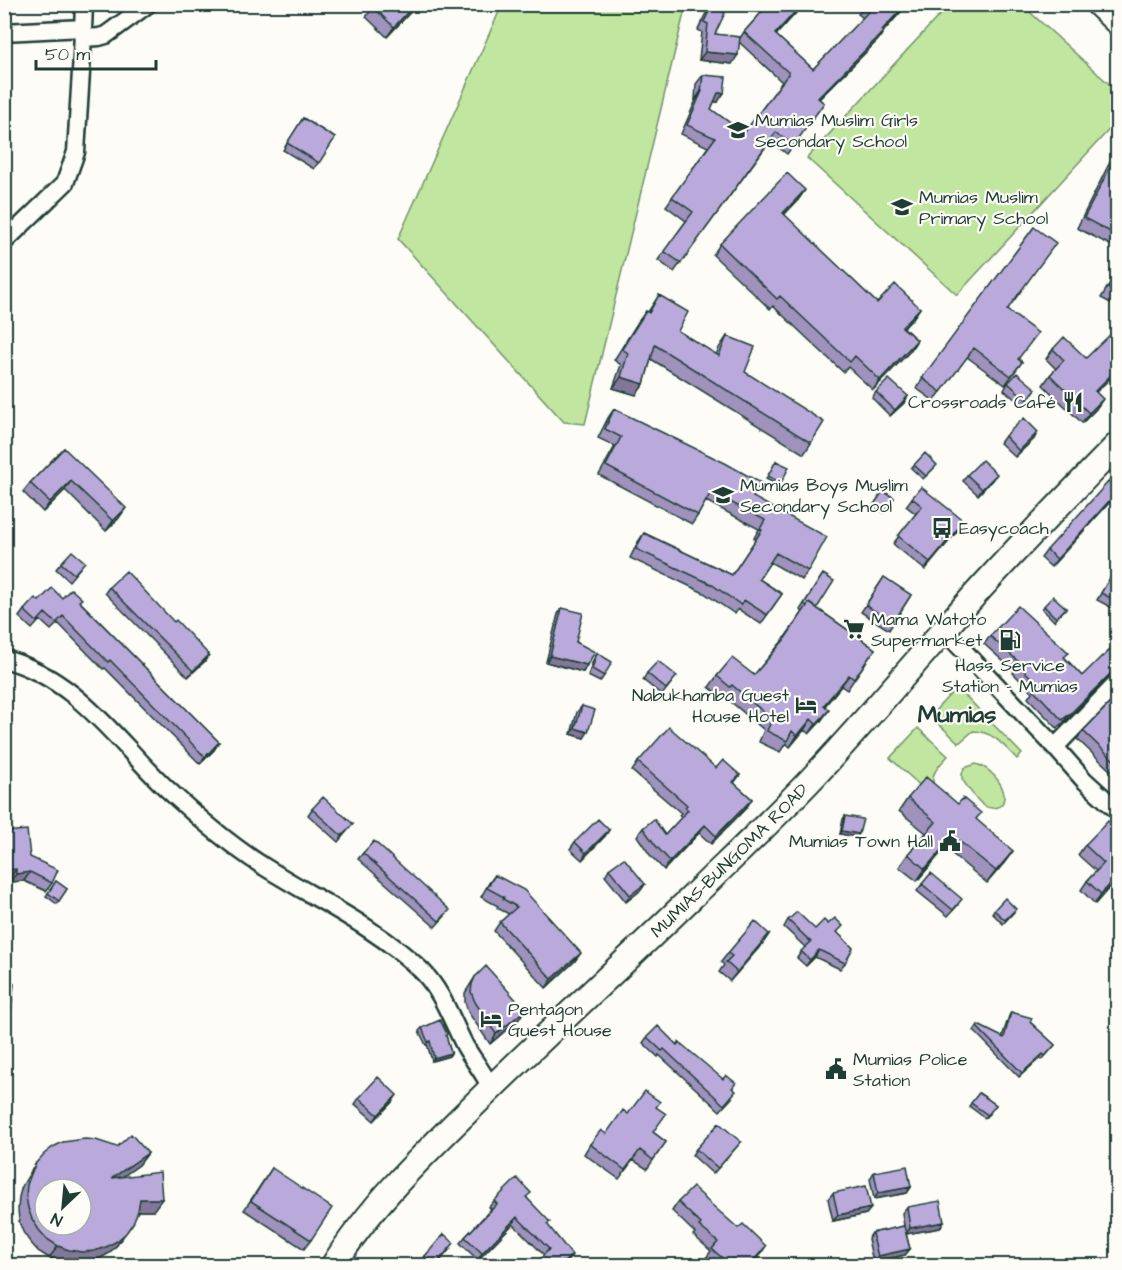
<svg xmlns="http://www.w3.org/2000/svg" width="1122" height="1270" font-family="'Architects Daughter',sans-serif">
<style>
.green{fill:#c1e6a0;stroke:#70926a;stroke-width:1.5}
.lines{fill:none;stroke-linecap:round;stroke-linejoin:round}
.street-casing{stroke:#1f3d34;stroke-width:21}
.secondary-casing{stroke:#1f3d34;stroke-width:28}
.street{stroke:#fdfcf7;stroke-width:16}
.secondary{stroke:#fdfcf7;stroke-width:24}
.wall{fill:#9f92bc;stroke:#1f3d34;stroke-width:1.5}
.shaded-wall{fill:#827799;stroke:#1f3d34;stroke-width:1.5}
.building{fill:#b9aadb;stroke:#1f3d34;stroke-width:1.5;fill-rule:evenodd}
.labels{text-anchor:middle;stroke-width:4.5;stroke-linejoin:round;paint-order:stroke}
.poi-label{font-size:18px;fill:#1f3d34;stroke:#fdfcf7;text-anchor:start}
.street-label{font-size:18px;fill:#1f3d34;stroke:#fdfcf7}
.district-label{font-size:24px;font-weight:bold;fill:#1f3d34;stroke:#fdfcf7}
</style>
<rect width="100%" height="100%" fill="#fdfcf7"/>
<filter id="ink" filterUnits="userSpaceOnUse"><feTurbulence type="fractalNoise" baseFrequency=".0167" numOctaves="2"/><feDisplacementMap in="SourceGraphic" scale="12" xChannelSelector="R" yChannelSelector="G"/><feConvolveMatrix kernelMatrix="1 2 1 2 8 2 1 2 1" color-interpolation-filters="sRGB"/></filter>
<g filter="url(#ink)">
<!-- green -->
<path class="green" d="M502 5H686L585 424 564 422 398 239Z
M949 5H1022L1118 92 1117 121 957 295 807 158Z
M957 687 1022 754 1017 759C1004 746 993 731 973 731L959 743 930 716Z
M918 728 948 756C929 775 931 777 938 802L890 758Z
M976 764C988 767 1005 783 1004 798 1003 809 990 810 983 805 974 798 968 788 962 779V774L964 768Z"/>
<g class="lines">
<defs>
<path id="street" d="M4 32 83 28
M83 38 99 37 106 35 148 4
M4 242 65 183 76 152 82 56 84 4
M944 630 1055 747 1084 780 1118 811
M4 659C76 678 115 739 165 787 195 815 226 842 260 864 313 898 377 927 422 971 442 991 452 1021 465 1046 473 1060 484 1073 491 1088
M1055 747 1118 682"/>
<g id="secondary">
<path d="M1098 4 1118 23"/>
<path id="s1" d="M333 1266C370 1206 422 1156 472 1107 544 1036 619 968 691 898 733 857 777 816 817 773 860 727 901 679 942 632 998 567 1058 506 1118 444"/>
</g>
</defs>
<!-- street casing -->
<use href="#street" class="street-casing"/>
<!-- secondary casing -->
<use href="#secondary" class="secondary-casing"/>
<!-- street -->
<use href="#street" class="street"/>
<!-- secondary -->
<use href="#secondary" class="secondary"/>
</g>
<!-- wall -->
<path class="wall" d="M418 4 387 37 366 17 373 7Z
M769 4H804L776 35 813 69 863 18 858 14 861 11 854 4H908L884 31 878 40 819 99 824 103 787 154 770 141 674 272 658 260 686 221 666 206 708 147 681 134 696 100H695L696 84 703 75 718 102H714L711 109 744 133 782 82 739 42 732 64 699 60 702 32 698 30 705 15 711 7 715 34 740 38 744 32Z
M303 118 335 138 314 169 283 150Z
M1118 151 1113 211 1118 213V249L1077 228 1112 158Z
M805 190 798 200 784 215 877 303 920 308 913 318 904 328 917 340 910 351 873 390 848 367 843 372 773 306 770 309 713 255 720 244Z
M1034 227 1007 310 1019 359 1022 362 1005 385 967 357 934 401 916 388Z
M1118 269V307L1101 298Z
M659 295 678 331 716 355 719 348 727 336 745 372 811 443 804 454 651 359 644 384 636 395 613 388 621 365 614 360 638 322 646 311 648 312Z
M1118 312V322L1113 318Z
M1053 349 1086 358 1096 392V409L1082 423 1043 385 1050 375 1056 369 1046 359Z
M1008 383 1036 389 1023 406 1004 390Z
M876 392 908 396 904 403 890 416 872 398Z
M614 409 753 497 808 571 802 580 770 562 759 579 782 594 761 624 738 609 735 614 704 593 630 558 638 542 644 533 732 575 756 539 754 538 759 529 706 501 698 515 692 524 599 475 615 446 598 438 608 418Z
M1005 436 1034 439 1015 457 1000 443Z
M64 448 119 518 106 531 65 490 43 512 23 492 30 483Z
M776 461 781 483 779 486 766 479Z
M914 465 934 468 923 479 911 468Z
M967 475 992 480 978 495 963 481Z
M883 491 894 498 884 513 873 506Z
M1118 493 1051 567 1041 558 1047 550Z
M912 498 959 529 925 570 893 544 916 514 906 506Z
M61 563 80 568 69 581 56 569Z
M1116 568 1118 569V611L1097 600Z
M823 574 817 608 875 649 847 690 841 686 825 706 821 721 809 734 804 730 790 747 786 743 780 752 759 742 764 730 724 696 723 698 709 687 717 676 754 675 783 640 803 612 800 610Z
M884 577 911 595 889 630 861 612Z
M109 587 205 661 188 677 105 593Z
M62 598 80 602 219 742 214 750 200 764 105 668 103 669 58 623 51 630 40 620 32 629 19 617 24 610Z
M1044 606 1066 608 1054 621 1042 609Z
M562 608 587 665 583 672 546 662 558 614Z
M990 636 1065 658 1082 676 1103 657 1118 642V672H1115L1111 674 1062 725 1061 724 1057 728 1028 698 1032 692 1013 673 1014 671 984 644Z
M597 653 604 676 600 682 588 676 593 660Z
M647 673 672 682 662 695 643 680Z
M1118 695V772L1114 769 1111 771 1077 739 1083 731Z
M582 706 584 738 571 734 577 712Z
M638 762 716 768 740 775 734 783 752 799 746 808 711 844 699 833 664 870 650 855 637 836 643 828 665 835 682 817 679 815 681 813 632 771Z
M908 798 976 820 1013 851 1004 863 987 883 945 848 917 881 899 867 908 854 926 833 899 811Z
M312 809 353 824 338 842 308 815Z
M845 816 857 837 840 834 843 819Z
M1118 829V895L1109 888 1095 904 1081 890 1087 881 1096 871 1078 855 1085 845Z
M609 830 605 836 582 860 570 849 575 842Z
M4 832 30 857 52 883 46 891 24 881 10 882V878H4Z
M363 853 445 916 435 927 358 859Z
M609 869 645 884 641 890 626 902 605 876Z
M495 875 575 961 546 988 494 931 500 922 509 914 497 908 498 906 481 897 489 883Z
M56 881 67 889 57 904 46 896Z
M922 884 958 905 948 916 917 891Z
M994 910 1014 912 1003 924 992 913Z
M788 920 815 929 838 933 845 963 840 969 815 957 806 966 797 958 805 947 784 927Z
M769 934 763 943 730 981 719 972 724 965 721 962 728 953Z
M475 977 519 1019 490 1044 468 1012 465 1002V993Z
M1011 1012 1030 1022 1055 1045 1042 1060 1040 1058 1019 1077 974 1031 978 1025 1002 1037 1009 1016Z
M422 1028 446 1036 451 1053 449 1056 432 1061 427 1044 426 1045 419 1031Z
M647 1037 677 1045 733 1088 732 1098 720 1111 659 1055 658 1057 643 1043Z
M979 1093 996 1105 985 1118 969 1106Z
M359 1098 393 1101 374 1121 355 1104Z
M656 1107 653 1132 666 1142 647 1169 633 1160 619 1179 584 1154 590 1144 606 1134 628 1114Z
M741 1142 713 1174 692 1155 696 1149Z
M117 1147 148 1153 139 1165 123 1176 153 1211H138L117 1245 108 1254 97 1260 85 1263 73 1264 60 1262 49 1258 38 1251 30 1242 23 1232 19 1221 18 1209 19 1197 22 1186 36 1163Z
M272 1168 311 1240 304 1249 244 1210Z
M874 1172 911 1187 907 1193 874 1199 870 1179Z
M833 1193 871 1208 866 1214 833 1221 828 1199Z
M703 1197 760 1255 750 1266H715L706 1258 711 1251 693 1235 695 1233 672 1211 678 1202Z
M527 1198 548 1225 568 1261 563 1266H534L544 1255 513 1224 478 1260 460 1243 465 1237 491 1209 489 1207 494 1201Z
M907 1207 944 1222 940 1228 906 1234 910 1249 905 1255 873 1262 868 1239 872 1233 904 1226 902 1213Z
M450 1249 436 1266H424L421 1262 425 1256Z"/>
<!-- shaded-wall -->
<path class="shaded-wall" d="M415 4H418L387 37 394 27Z
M802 4H804L769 43 775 34Z
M906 4H908L876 39 882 30Z
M884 31 878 40 811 107 818 98Z
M705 52 738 55 732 64 699 60Z
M701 91H702L696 100H695Z
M718 93H724L718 102H712Z
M805 190 798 200 776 223 783 213Z
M920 308 913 318 895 337 902 327Z
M917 340 910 351 873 390 880 380Z
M1118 368V371L1088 400 1095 391Z
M621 377 644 384 636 395 613 388Z
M908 396 904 403 890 416 895 410Z
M1103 399 1096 409 1082 423 1089 413Z
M1038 432 1034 439 1015 457 1019 451Z
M997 474 992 480 978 495 982 489Z
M71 481 65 490 43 512 50 502Z
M1118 491V493L1051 567 1057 559Z
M126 508 119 518 106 531 113 521Z
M964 521 959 529 925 570 930 562Z
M209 655 205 661 188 677 193 671Z
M550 656 587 665 583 672 546 662Z
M1118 666V672H1115L1111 674 1062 725 1067 717Z
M849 675 841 686 816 716 824 705Z
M829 710 821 721 809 734 816 724Z
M811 719 804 730 790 747 797 736Z
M575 728 588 732 584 738 571 734Z
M219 742 214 750 200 764 205 757Z
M752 799 746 808 711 844 716 836Z
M705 825 699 833 664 870 670 861Z
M609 830 605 836 582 860 586 853Z
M842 831 859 834 857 837 840 834Z
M953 836 945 848 917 881 925 869Z
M1013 851 1004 863 987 883 996 871Z
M16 869 10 878H4V870Z
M30 872 24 881 10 882 16 874Z
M1116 878 1109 888 1095 904 1101 894Z
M645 884 641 890 626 902 630 895Z
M769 934 763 943 730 981 737 972Z
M819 950 815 957 806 966 810 960Z
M581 953 575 961 546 988 552 979Z
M525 1010 519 1019 490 1044 496 1034Z
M451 1053 449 1056 432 1061 434 1058Z
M1043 1054 1040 1058 1019 1077 1022 1073Z
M397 1095 393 1101 374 1121 378 1115Z
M148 1153 139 1165 104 1190 112 1178Z
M911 1187 907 1193 874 1199 878 1193Z
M140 1199H162L153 1211H131Z
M871 1208 866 1214 833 1221 838 1215Z
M517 1217 513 1224 478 1260 482 1253Z
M944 1222 940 1228 906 1234 910 1228Z
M133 1223 117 1245 108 1254 97 1260 85 1263 73 1264 60 1262 49 1258 58 1246Z
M766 1246 760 1255 750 1266H749Z
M910 1249 905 1255 873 1262 878 1256Z
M572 1255 568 1261 563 1266H559Z"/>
<!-- building -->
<path class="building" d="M376 4H415L394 27 373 7Z
M769 4H802L775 34 813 69 870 10 865 5 866 4H906L882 30 884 31 818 98 824 103 794 145 776 132 681 263 664 251 693 212 672 197 715 138 687 125 702 91H701L703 75 726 77 724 93H718L711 109 744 133 789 73 744 32Z
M711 7 725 13 715 34 740 37 738 55 705 52 708 24 704 22Z
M303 118 335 138 319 163 287 143Z
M1118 152V202L1113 211 1118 213V236L1084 218Z
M787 173 805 190 783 213 877 303 895 284 920 308 902 327 917 340 880 380 855 356 850 362 780 296 777 299 720 244Z
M1034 227 1056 243 1007 310 1038 333 1018 359 1022 362 1011 376 974 348 941 392 922 378Z
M1118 271V293L1108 288Z
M659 295 688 312 678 331 719 356 727 336 755 347 745 372 824 422 811 443 655 345 644 384 621 377 628 353 622 349 646 311 649 313Z
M1118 327V368L1095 391 1103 399 1089 413 1050 375 1064 360 1053 349 1064 337 1086 358Z
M1017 373 1036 389 1027 400 1008 383Z
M889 379 908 396 895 410 876 392Z
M614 409 725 463 761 483 753 497 827 537 808 571 776 553 759 579 782 594 767 615 744 600 741 605 711 584 636 549 644 533 732 575 762 530 760 529 765 520 711 492 698 515 606 466 621 437 605 429Z
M1024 418 1038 432 1019 451 1005 436Z
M64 448 126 508 113 521 71 481 50 502 30 483Z
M925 453 937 465 926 476 914 465Z
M982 460 997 474 982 489 967 475Z
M776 461 789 467 781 483 768 476Z
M1118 471V491L1057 559 1047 550Z
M921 487 964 521 930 562 898 536 922 506 912 498Z
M883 491 894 498 886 510 875 503Z
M72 551 85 562 74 574 61 563Z
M1116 568 1118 569V602L1101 593Z
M126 571 174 622 176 620 209 655 193 671 109 587Z
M823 574 834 581 817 608 809 603 807 606 804 604Z
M884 577 911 595 893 623 866 605Z
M52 588 62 598 71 589 82 599 79 601 219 742 205 757 110 660 108 662 63 616 56 623 45 613 37 622 24 610 35 598 39 601Z
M1053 596 1066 608 1056 618 1044 606Z
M809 603 875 649 854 679 849 675 824 705 829 710 816 724 811 719 797 736 792 731 787 741 767 731 772 719 732 685 730 687 717 676 732 658 754 675 784 640Z
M1018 606 1069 653 1064 657 1082 676 1102 656 1103 657 1118 642V666L1067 717V716L1062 720 1034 690 1039 685 1018 665 1020 663 990 636Z
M562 608 583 613 576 642 595 652 587 665 550 656Z
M597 653 612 662 604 676 592 669Z
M658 661 677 676 666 689 647 673Z
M1118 695V762L1117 763 1083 731Z
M582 706 595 710 588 732 575 728Z
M669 727 716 768 723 760 740 775 733 782 752 799 716 836 705 825 670 861 656 846 643 828 654 819 665 835 688 810 685 807 687 805 638 762Z
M926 777 958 804 963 798 981 813 976 819 1013 851 996 871 953 836 925 869 908 854 936 822 908 798Z
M323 797 353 824 342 836 312 809Z
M845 816 863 819 859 834 842 831Z
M598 819 609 830 586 853 575 842Z
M1108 821 1118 829V880L1116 878 1101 894 1087 881 1104 863 1085 845Z
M27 830 30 857 58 870 52 883 30 872 16 874V869L4 870V832Z
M374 841 450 910 439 921 363 853Z
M624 858 645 884 630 895 609 869Z
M931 873 962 899 953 910 922 884Z
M495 875 524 890 581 953 552 979 500 922 517 907 503 899 504 897 487 888Z
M56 881 67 889 59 901 48 893Z
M1005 898 1016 909 1005 920 994 910Z
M797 912 815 929 824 920 828 924 835 918 843 926 837 932 853 948 845 963 819 950 810 960 801 951 811 942 788 920Z
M755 921 769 934 737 972 726 962 732 956 728 953Z
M486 966 525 1010 496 1034 475 1002 471 992 472 984 475 977Z
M4 983 14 984 6 1065 4 1064Z
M1011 1012 1032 1018 1030 1022 1055 1045 1045 1056 1043 1054 1022 1073 977 1027 978 1025 1004 1038Z
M440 1020 447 1034 446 1035 451 1053 434 1058 430 1041 428 1042 422 1028Z
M658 1026 677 1045 679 1042 723 1079 726 1075 736 1083 732 1088 736 1091 724 1105 664 1049 662 1051 647 1037Z
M378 1077 397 1095 378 1115 359 1098Z
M645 1091 660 1102 656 1107 666 1114 653 1132 666 1142 653 1160 640 1150 625 1170 590 1144 601 1130 606 1134 623 1110 628 1114Z
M979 1093 996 1105 988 1115 971 1103Z
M719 1123 741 1142 718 1168 696 1149Z
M131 1134 148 1153 112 1178 160 1172 162 1199H140L138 1211 133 1223 126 1233 117 1241 106 1247 94 1251 82 1252 69 1250 58 1246 47 1239 39 1230 32 1219 28 1208 26 1196 27 1185 31 1174 36 1163 44 1154 53 1147 63 1142 85 1139 96 1140 117 1147ZM45 1189H81V1225H45Z
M907 1166 911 1187 878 1193 874 1172Z
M272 1168 332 1208 311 1240 251 1201Z
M517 1178 531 1193 526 1197 550 1222 547 1224 572 1255 559 1266H534L549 1249 517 1217 482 1253 465 1237 497 1204 494 1201Z
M866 1186 871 1208 838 1215 833 1193Z
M693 1187 703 1196V1197L738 1228 743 1224 766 1246 749 1266H739L732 1259 728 1263 712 1249 718 1242 699 1226 701 1224 678 1202Z
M940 1201 944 1222 910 1228 907 1207Z
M904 1226 910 1249 878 1256 872 1233Z
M444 1234 454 1243 435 1265 425 1256Z"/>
</g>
<!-- icons -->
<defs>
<symbol id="school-bare" viewBox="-9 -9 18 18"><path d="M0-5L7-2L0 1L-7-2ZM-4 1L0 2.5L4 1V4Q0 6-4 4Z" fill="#1f3d34" stroke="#fdfcf7" stroke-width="2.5" paint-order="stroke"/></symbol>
<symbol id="restaurant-bare" viewBox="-9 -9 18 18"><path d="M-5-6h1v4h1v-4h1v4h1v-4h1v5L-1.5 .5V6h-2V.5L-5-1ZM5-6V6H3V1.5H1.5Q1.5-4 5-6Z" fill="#1f3d34" stroke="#fdfcf7" stroke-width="2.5" paint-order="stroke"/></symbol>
<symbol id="bus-bare" viewBox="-9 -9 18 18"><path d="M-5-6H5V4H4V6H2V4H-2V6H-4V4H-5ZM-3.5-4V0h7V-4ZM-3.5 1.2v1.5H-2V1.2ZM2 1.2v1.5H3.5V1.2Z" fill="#1f3d34" stroke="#fdfcf7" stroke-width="2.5" paint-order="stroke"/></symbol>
<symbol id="supermarket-bare" viewBox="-9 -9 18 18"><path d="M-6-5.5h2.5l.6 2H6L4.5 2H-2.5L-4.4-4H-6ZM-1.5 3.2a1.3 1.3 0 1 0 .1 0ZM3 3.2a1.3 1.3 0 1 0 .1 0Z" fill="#1f3d34" stroke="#fdfcf7" stroke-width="2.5" paint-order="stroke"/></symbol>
<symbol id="fuel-bare" viewBox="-9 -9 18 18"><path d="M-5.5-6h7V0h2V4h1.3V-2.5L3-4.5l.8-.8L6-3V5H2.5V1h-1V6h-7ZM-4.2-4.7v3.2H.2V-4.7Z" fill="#1f3d34" stroke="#fdfcf7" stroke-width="2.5" paint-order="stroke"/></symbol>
<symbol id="hotel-bare" viewBox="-9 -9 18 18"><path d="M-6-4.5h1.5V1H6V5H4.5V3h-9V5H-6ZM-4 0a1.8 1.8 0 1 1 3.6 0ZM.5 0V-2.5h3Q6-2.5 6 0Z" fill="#1f3d34" stroke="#fdfcf7" stroke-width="2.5" paint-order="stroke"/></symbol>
<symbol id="civic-bare" viewBox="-9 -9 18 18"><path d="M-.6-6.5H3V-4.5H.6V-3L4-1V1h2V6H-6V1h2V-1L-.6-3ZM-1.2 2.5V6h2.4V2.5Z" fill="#1f3d34" stroke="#fdfcf7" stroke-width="2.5" paint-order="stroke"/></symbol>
</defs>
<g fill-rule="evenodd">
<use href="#school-bare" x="723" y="115" width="30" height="30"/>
<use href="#school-bare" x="887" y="192" width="30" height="30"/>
<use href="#restaurant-bare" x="1058" y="387" width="30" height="30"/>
<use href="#school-bare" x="708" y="480" width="30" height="30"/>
<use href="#bus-bare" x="927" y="513" width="30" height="30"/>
<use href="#supermarket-bare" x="839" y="614" width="30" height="30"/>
<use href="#fuel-bare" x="995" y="625" width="30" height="30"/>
<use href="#hotel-bare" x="791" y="690" width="30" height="30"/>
<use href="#civic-bare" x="935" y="826" width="30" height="30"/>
<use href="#hotel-bare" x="476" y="1004" width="30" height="30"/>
<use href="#civic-bare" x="821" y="1054" width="30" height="30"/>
</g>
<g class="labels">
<!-- poi labels -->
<g class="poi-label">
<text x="755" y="126">Mumias Muslim Girls<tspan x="755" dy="21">Secondary School</tspan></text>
<text x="919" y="203">Mumias Muslim<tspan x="919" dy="21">Primary School</tspan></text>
<text x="1056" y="408" text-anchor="end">Crossroads Café</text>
<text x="740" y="491">Mumias Boys Muslim<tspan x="740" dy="21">Secondary School</tspan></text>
<text x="959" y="534">Easycoach</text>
<text x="871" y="625">Mama Watoto<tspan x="871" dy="21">Supermarket</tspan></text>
<text x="1010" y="671" text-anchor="middle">Hass Service<tspan x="1010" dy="21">Station - Mumias</tspan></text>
<text x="789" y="701" text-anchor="end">Nabukhamba Guest<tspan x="789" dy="21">House Hotel</tspan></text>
<text x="933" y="847" text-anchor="end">Mumias Town Hall</text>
<text x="508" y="1015">Pentagon<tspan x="508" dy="21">Guest House</tspan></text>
<text x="853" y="1065">Mumias Police<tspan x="853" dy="21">Station</tspan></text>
</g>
<!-- street labels -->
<g class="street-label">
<text dy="6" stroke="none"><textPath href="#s1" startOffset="568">MUMIAS-BUNGOMA ROAD</textPath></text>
</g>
<!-- district labels -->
<g class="district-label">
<text x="957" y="722">Mumias</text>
</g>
</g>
<!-- margin -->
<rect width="1122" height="1270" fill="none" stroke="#fdfcf7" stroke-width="24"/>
<rect x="12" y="12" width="1098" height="1246" fill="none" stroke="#1f3d34" stroke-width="2" filter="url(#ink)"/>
<!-- north arrow -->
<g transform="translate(63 1207) rotate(206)"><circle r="28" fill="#fdfcf7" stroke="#a4b0a9" stroke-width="1.5"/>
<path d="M0-4.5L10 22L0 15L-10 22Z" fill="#1f3d34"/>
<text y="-9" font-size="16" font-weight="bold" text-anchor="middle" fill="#1f3d34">N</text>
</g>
<!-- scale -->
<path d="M36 60v9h120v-9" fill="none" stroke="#1f3d34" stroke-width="3"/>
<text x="45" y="60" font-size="18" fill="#1f3d34" stroke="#fdfcf7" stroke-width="4.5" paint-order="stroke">50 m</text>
</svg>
